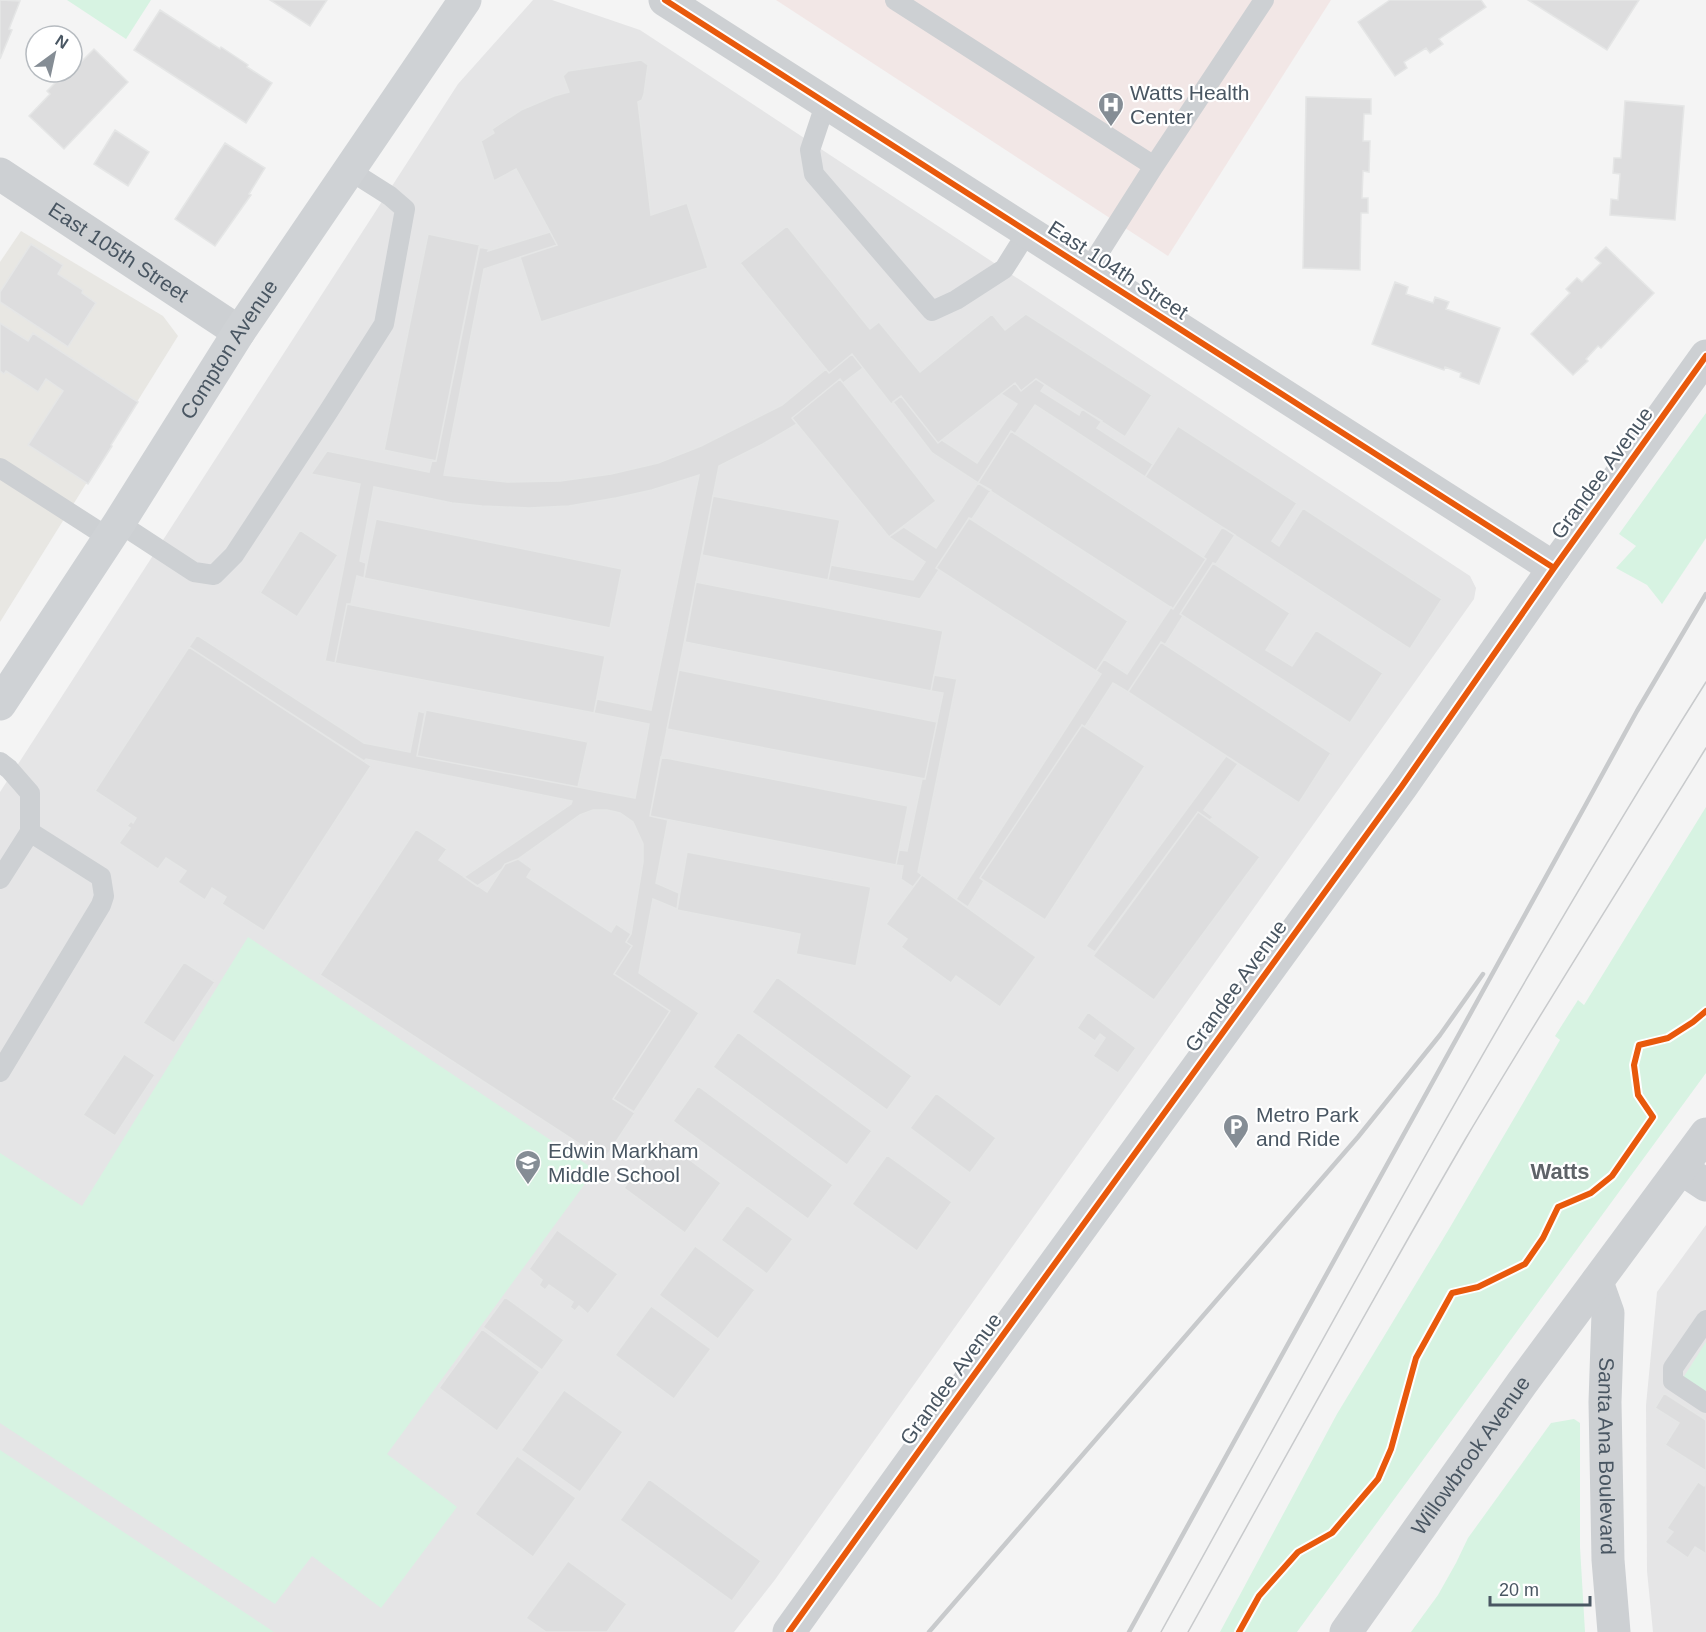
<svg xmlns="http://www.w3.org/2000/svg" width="1706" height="1632" font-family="Arial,sans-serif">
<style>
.commercial{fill:#e8e7e3}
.education{fill:#e5e5e6}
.medical{fill:#f2e7e6}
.green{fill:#d7f3e2}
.building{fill:#ddddde;stroke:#e5e6e6;stroke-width:1.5}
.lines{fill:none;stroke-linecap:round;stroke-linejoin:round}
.service{stroke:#cdd0d3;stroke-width:20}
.minor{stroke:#cdd0d3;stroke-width:33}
.secondary{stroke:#cfd2d5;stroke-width:33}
.tram{stroke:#c8cacc;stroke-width:1.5}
.rail{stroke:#c8cacc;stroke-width:4.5}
.cycleway-casing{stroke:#fff;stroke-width:10}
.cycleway{stroke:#e8590c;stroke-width:6}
.labels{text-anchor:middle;stroke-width:4.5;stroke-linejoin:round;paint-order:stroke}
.poi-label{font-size:21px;fill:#495662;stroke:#fff;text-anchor:start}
.street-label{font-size:21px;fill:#495662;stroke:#fff}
.neighbourhood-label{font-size:22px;font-weight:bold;fill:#5e6368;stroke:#fff}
</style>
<rect width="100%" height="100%" fill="#f4f4f4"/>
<!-- commercial -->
<path class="commercial" d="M21 231 163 316 178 336 0 622V262Z"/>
<!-- education -->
<path class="education" d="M533 0H552L640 30 1470 576 1476 588 1474 599 774 1581 734 1632H0V792L458 84Z
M1706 1225V1632H1653L1647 1571 1646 1405 1657 1292Z"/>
<!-- medical -->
<path class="medical" d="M776 0H1331L1168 256Z"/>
<!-- green -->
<path class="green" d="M67 0H151L126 39Z
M1706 413V538L1662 604 1647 585 1616 568 1636 546 1619 534Z
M1706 807V1073L1297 1632H1220L1337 1414 1449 1229 1560 1040 1555 1036 1578 1000 1584 1005Z
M248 937 595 1170 387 1454 457 1507 381 1608 312 1556 275 1604 0 1423V1153L82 1206Z
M1706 1342V1393L1683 1378Z
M1574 1419 1580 1423V1547L1585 1632H1411L1438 1595 1456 1563 1468 1538 1551 1423Z
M0 1450 274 1632H0Z"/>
<!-- building -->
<path class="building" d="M0 0 20 1 9 29 12 30 0 59Z
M270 0H327L310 26Z
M1390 0H1481L1486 7 1439 39 1443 44 1430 53 1426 48 1404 62 1407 68 1395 76 1358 22Z
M1528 0H1639L1607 50Z
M160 10 220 49 221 47 248 65 247 67 272 83 246 123 134 50Z
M94 49 128 82 64 149 29 116 50 94 47 91 66 72H72V69L73 70Z
M641 60 648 65 644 94 642 100 638 102 651 215 687 203 708 268 541 322 520 257 557 245 516 169 494 181 481 141 494 133 492 129 521 110 554 96 569 92 563 76 568 71Z
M1306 97 1371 99V114H1364L1363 141H1370L1369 172 1363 171 1362 198H1368V213H1361L1360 270 1303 268Z
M1625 101 1684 106 1675 220 1610 215 1611 199 1618 200 1620 174 1613 173 1614 158H1621Z
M115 130 149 152 128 186 94 164Z
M225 143 265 168 249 194 251 195 215 246 175 219Z
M787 226 870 329 879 322 920 372 992 314 1005 330 1026 314 1152 395 1125 437 1036 379 1021 391 1015 383 938 443 901 396 891 404 852 354 829 373 740 263Z
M550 232 557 245 484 269 444 475 507 482 560 481 611 474 658 463 701 446 782 405 826 369 829 373 852 354 863 368 843 383 840 379 792 418 797 424 763 444 719 466 650 816 668 820 656 883 679 893 677 909 653 899 639 973 699 1013 634 1112 613 1099 670 1011 614 974 632 946 626 942 631 934 643 862V844L633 822 620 813 607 810H593L580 815 518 859 505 864 502 869 477 886 464 877 571 804 572 801 366 759 364 761 189 647 197 635 364 743 410 752 418 711 425 713 417 756 635 798 649 724 594 713 597 699 651 710 699 475 652 490 616 498 569 506 529 508 482 506 452 503 374 487 360 561 366 563 364 578 357 576 351 604H347L335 663 325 661 360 484 311 474 327 451 429 472 432 460 436 461 479 247 489 249 488 251Z
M428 234 480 245 436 461 384 450Z
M31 244 63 265 58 274 83 290 82 293 96 303 68 347 0 302V292Z
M1606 247 1654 293 1601 348 1598 346 1586 359 1588 361 1573 375 1531 334 1570 293 1566 289 1577 278 1582 282 1601 263 1595 258Z
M1395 282 1408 287 1406 294 1433 303 1435 297 1449 302 1446 309 1500 328 1479 384 1460 377 1461 373 1445 367 1444 370 1372 344Z
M0 323 28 341 33 333 138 402 111 445 112 446 88 484 28 445 63 391 46 379 38 392 6 371 4 374 0 371Z
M840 379 936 501 889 537 792 418Z
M1036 379 1045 385 1041 391 1079 415 1082 409 1102 421 1097 428 1153 464 1145 477 1035 405 1015 434 1011 431 978 483 932 453 893 402 901 396 938 443 942 440 977 463 1017 404 1001 394 1015 383 1021 391Z
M1178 426 1297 503 1272 541 1279 546 1303 508 1442 599 1410 649 1145 477Z
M1011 431 1206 559 1173 609 978 483Z
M978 483 991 490 972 519 969 518 936 568 939 570 920 599 828 580 831 565 913 580 925 562 889 537 904 527 936 548Z
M713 496 840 520 828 580 702 555Z
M969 518 1128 621 1096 671 936 568Z
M376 519 622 569 610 628 364 578Z
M1222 527 1235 535 1216 564 1213 563 1180 614 1183 616 1165 645 1161 642 1128 692 1113 683 1085 727 1082 725 980 878 984 881 968 907 956 899 1101 674 1096 671 1104 659 1127 674 1171 607 1173 609 1206 559 1203 557Z
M300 530 338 555 297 617 260 593Z
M1213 563 1290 613 1266 650 1292 666 1316 630 1383 673 1350 723 1180 614Z
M696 582 943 631 931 691 685 642Z
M347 604 605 656 594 713 335 663Z
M1161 642 1331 753 1299 803 1128 692Z
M189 647 371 766 264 931 222 904 226 897 212 888 205 900 178 882 186 871 166 858 158 869 119 843 130 828 127 826 131 821 133 823 136 818 95 791Z
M679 670 937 722 925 779 667 729Z
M934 675 957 679 918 872 922 875 913 887 901 879 903 866 896 865 899 850 907 851 922 779H925L943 693 931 691Z
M426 710 588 742 578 787 417 756Z
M1082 725 1145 766 1045 920 980 878Z
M1226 756 1238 764 1204 810 1213 817 1210 820 1198 812 1095 952 1086 946Z
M661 757 908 806 896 865 650 816Z
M1198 812 1260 857 1154 1000 1093 956Z
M416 829 447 849 439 860 487 892 505 864 518 859 532 869 527 877 611 932 616 924 631 934 626 942 632 946 614 974 670 1011 613 1099 635 1113 604 1160 320 975Z
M687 852 871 887 856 966 796 954 800 934 677 910Z
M922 875 1036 957 1000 1007 956 976 951 983 901 947 907 939 886 924Z
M184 962 215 982 174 1043 143 1023Z
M777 977 912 1076 887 1110 752 1012Z
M1088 1012 1136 1048 1118 1073 1093 1056 1105 1038 1100 1034 1095 1041 1077 1028Z
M738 1032 872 1131 847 1165 713 1067Z
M124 1054 155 1075 115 1136 83 1115Z
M698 1086 833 1185 808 1219 673 1121Z
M936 1093 996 1138 970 1173 910 1128Z
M660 1138 721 1183 685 1233 624 1188Z
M887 1155 952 1202 917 1251 852 1204Z
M747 1205 793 1239 767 1274 721 1240Z
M557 1230 618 1274 588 1314 579 1306 575 1311 570 1307 573 1302 549 1285 545 1290 539 1285 542 1280 529 1269Z
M695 1246 755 1290 718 1339 659 1295Z
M505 1297 564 1340 542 1370 483 1327Z
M651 1306 711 1349 674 1399 615 1355Z
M482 1329 540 1372 497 1431 439 1388Z
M564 1390 623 1432 580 1492 521 1450Z
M1664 1393 1706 1420V1471L1665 1445 1679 1423 1655 1408Z
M517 1456 576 1498 533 1557 475 1514Z
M649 1479 761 1561 732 1601 620 1520Z
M1698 1482 1704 1486 1706 1483V1554L1695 1547 1688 1558 1665 1542 1673 1532 1667 1528Z
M568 1561 627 1604 607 1632H546L526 1618Z"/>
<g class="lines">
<!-- service -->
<path class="service" d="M895 0 1154 166 1264 0
M826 102 810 150 814 174 932 311 956 300 1004 269 1028 231
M1088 270 1154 166
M0 468 109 538
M119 523 194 572 214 575 234 555 328 412 384 324 405 209 390 196 349 170
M0 762 9 769 30 793V832L0 879
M0 1072 101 905 104 896 101 877 30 832
M1706 1320 1673 1368V1381L1706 1403"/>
<!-- minor -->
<g class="minor">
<path d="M665 0 1554 568"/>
<path id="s1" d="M0 174 239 332"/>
<path d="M1682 1169 1706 1185"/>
<path id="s2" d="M1597 1282 1608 1313 1605 1402 1608 1560 1614 1632"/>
<path d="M789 1632 942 1419 1402 786 1554 568 1706 356"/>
<path id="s3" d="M1346 1632 1522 1383 1706 1134"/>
</g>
<!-- secondary -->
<path class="secondary" id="s4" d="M0 704 119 523 239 332 465 0"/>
<!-- tram -->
<path class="tram" d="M1161 1632C1338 1313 1511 991 1706 682
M1188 1632C1280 1467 1371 1301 1466 1138 1544 1007 1626 878 1706 748"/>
<!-- rail -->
<path class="rail" d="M929 1632 1358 1137 1440 1035 1483 974
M1129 1632 1585 806 1637 711 1706 594"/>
<defs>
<path id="cycleway" d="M665 0 1554 568
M789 1632 942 1419 1402 786 1554 568 1706 356
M1239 1632 1259 1596 1298 1552 1332 1533 1378 1479 1391 1449 1416 1358 1452 1293 1478 1287 1525 1264 1543 1238 1558 1207 1591 1193 1612 1176 1653 1117 1638 1095 1634 1065 1639 1045 1668 1038 1693 1022 1706 1011"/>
</defs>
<!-- cycleway casing -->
<use href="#cycleway" class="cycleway-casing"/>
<!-- cycleway -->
<use href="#cycleway" class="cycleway"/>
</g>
<!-- icons -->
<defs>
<symbol id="hospital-pin" viewBox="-11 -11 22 30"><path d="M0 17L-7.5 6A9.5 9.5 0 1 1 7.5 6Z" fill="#858d95" stroke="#fff"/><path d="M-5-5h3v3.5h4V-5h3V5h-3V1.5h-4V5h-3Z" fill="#fff"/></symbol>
<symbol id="parking-pin" viewBox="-11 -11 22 30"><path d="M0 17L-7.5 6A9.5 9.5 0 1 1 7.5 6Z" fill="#858d95" stroke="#fff"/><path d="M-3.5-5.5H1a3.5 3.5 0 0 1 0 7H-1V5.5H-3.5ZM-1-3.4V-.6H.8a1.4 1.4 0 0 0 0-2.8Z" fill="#fff"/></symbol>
<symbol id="school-pin" viewBox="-11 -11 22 30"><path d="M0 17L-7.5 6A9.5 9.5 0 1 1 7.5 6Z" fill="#858d95" stroke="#fff"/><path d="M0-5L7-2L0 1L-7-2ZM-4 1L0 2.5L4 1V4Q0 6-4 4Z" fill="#fff"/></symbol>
</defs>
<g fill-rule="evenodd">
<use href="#hospital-pin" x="1096" y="90" width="30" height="40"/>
<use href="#parking-pin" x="1221" y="1112" width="30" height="40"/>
<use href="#school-pin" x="513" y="1148" width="30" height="40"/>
</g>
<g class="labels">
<!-- poi labels -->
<g class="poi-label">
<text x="1130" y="100">Watts Health<tspan x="1130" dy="24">Center</tspan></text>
<text x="1256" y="1122">Metro Park<tspan x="1256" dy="24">and Ride</tspan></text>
<text x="548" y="1158">Edwin Markham<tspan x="548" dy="24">Middle School</tspan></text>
</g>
<!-- street labels -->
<g class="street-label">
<text dy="7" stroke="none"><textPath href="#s1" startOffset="142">East 105th Street</textPath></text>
<text transform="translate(1118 270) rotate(33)" y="7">East 104th Street</text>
<text dy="7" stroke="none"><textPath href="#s4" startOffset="422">Compton Avenue</textPath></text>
<text transform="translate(1602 473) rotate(-54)" y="7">Grandee Avenue</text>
<text transform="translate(1236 986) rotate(-54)" y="7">Grandee Avenue</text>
<text transform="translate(951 1379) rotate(-54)" y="7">Grandee Avenue</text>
<text dy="7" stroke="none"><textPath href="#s2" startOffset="176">Santa Ana Boulevard</textPath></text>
<text dy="7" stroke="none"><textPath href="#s3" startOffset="216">Willowbrook Avenue</textPath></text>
</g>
<!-- neighbourhood labels -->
<g class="neighbourhood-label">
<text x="1560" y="1179">Watts</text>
</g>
</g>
<!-- north arrow -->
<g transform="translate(54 54) rotate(33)"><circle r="28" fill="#ffffff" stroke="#b6bbc0" stroke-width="1.5"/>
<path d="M0-4.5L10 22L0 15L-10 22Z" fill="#858d95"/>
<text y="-9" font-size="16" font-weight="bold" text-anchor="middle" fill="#495662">N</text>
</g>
<!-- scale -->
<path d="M1490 1596v9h100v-9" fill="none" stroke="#495662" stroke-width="3"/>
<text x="1499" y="1596" font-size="18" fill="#495662" stroke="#ffffff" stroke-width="4.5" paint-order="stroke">20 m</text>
</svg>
